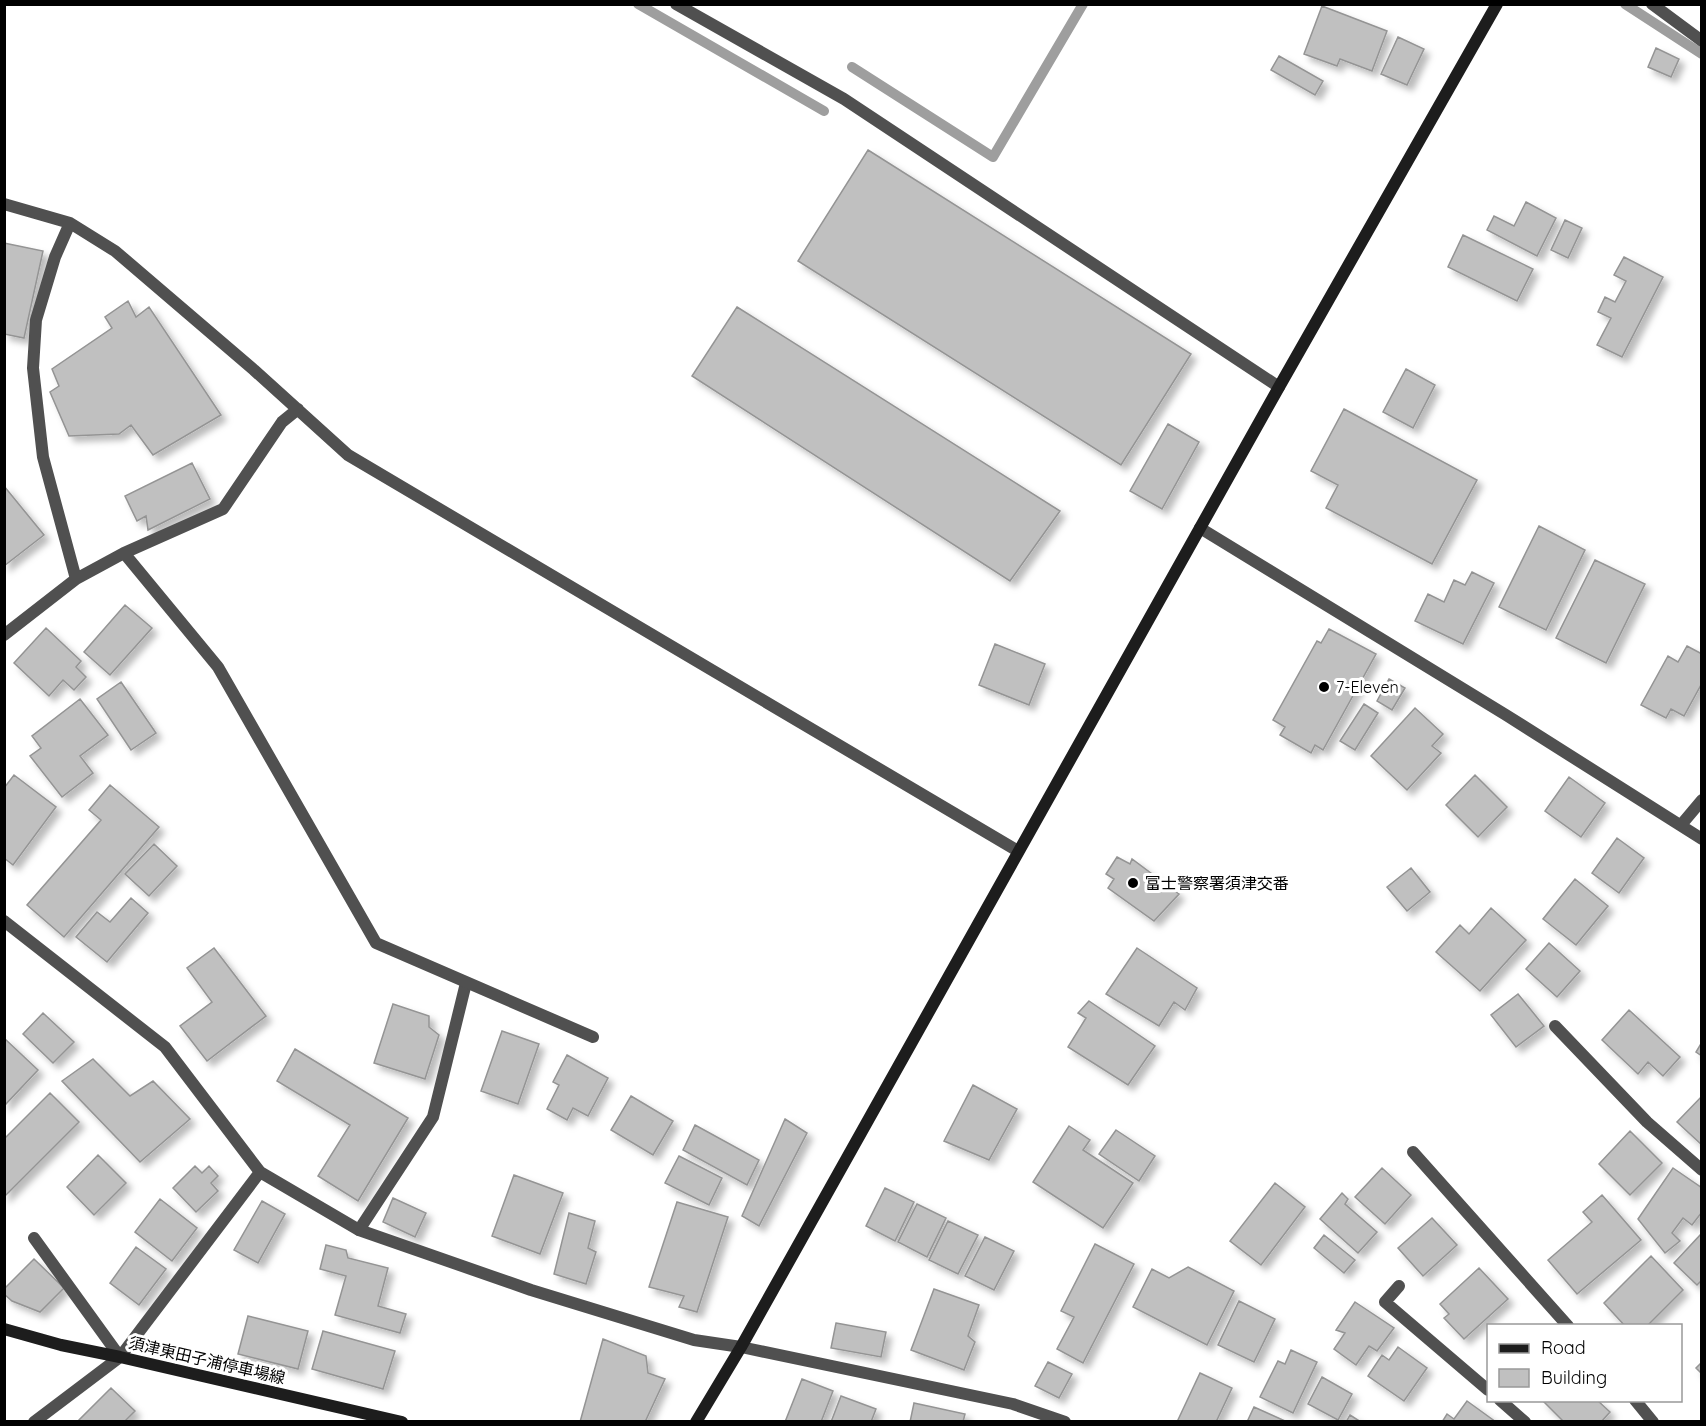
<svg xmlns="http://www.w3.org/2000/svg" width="1706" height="1426" font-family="Quicksand,'Noto Sans JP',sans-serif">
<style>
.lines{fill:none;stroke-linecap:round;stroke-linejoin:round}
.stream{stroke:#9e9e9e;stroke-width:10}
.building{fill:#c0c0c0;stroke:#949494;stroke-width:1.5;filter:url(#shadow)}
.lane{stroke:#505050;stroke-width:12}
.street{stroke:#505050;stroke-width:12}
.secondary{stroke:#1d1d1d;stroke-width:12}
.poi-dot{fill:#000;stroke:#fff;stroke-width:2}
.labels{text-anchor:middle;stroke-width:6;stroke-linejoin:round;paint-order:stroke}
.poi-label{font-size:16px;fill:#000;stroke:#fff;text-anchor:start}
.street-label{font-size:16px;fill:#000;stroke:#fff}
</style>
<defs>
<filter id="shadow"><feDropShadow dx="5.5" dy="5.5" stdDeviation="3" flood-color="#0004"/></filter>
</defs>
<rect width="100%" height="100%" fill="#fff"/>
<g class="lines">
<!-- stream -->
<path class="stream" d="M638 4 824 111
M1625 4 1702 54
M852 67 993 157 1083 4"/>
</g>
<!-- building -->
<path class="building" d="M1322 6 1387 31 1372 71 1340 59 1337 66 1304 54Z
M1398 37 1424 49 1407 85 1381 74Z
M1656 48 1679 59 1671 77 1648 67Z
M1279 56 1323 81 1315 95 1271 70Z
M868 150 1191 354 1121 465 798 261Z
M1526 202 1556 218 1537 256 1487 230 1494 216 1514 226Z
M1565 220 1582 228 1568 258 1551 250Z
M1463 235 1533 269 1517 301 1448 267Z
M4 243 43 251 24 338 4 334Z
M1624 257 1663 277 1622 357 1597 345 1611 318 1598 312 1605 297 1615 302 1626 281 1614 275Z
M128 301 136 317 149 307 221 415 153 455 131 425 119 434 69 436 50 392 59 386 52 369 112 328 105 317Z
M737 307 1060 511 1010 581 692 376Z
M1406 369 1435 385 1413 428 1383 412Z
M1344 409 1477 480 1432 564 1326 508 1338 485 1311 471Z
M1168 424 1199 442 1162 509 1130 491Z
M192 463 210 499 148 530 146 516 137 521 125 496Z
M4 486 44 535 4 566Z
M1539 526 1585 550 1546 630 1499 607Z
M1595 560 1645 584 1606 663 1556 638Z
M1472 572 1494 583 1463 644 1415 621 1428 594 1444 602 1454 580 1465 585Z
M125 605 152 628 110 675 84 652Z
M46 628 81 661 76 667 86 677 74 690 63 680 49 696 14 663Z
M1329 629 1376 654 1323 750 1315 745 1311 753 1280 735 1285 727 1273 720 1317 641 1321 643Z
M995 644 1045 664 1029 705 979 685Z
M1687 646 1702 654V683L1684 716 1671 709 1666 718 1641 705 1668 656 1678 662Z
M1389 679 1405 688 1392 710 1377 701Z
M121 682 156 733 131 750 97 699Z
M80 699 108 735 80 756 93 773 62 797 30 756 41 748 32 736Z
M1364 704 1378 713 1355 750 1340 741Z
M1415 708 1443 734 1432 746 1441 753 1407 790 1371 756Z
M14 775 56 807 13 865 4 858V788Z
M1475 775 1507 807 1478 837 1446 805Z
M1569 777 1605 803 1581 837 1545 811Z
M110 785 159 827 64 937 27 905 101 820 89 810Z
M1617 838 1644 858 1619 893 1592 873Z
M154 844 177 866 149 896 125 874Z
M1117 857 1130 864 1132 859 1179 894 1154 921 1108 888 1114 879 1106 874Z
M1411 868 1430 892 1407 911 1387 887Z
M1575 879 1608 906 1576 945 1543 919Z
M131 898 148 913 107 962 76 937 97 912 110 922Z
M1491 908 1526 940 1480 991 1436 952 1460 925 1469 934Z
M1549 943 1580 971 1557 997 1526 969Z
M214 948 266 1016 207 1061 180 1026 212 1002 187 968Z
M1137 948 1197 988 1185 1010 1174 1002 1159 1026 1106 994Z
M1518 994 1544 1026 1516 1047 1491 1015Z
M1089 1001 1155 1046 1128 1085 1068 1047 1086 1018 1078 1013Z
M393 1004 429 1016V1027L439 1035 425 1079 374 1063Z
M1629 1010 1680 1057 1663 1076 1648 1062 1638 1074 1602 1040Z
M43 1013 74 1042 53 1063 23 1034Z
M502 1031 539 1044 518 1104 481 1091Z
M4 1038 38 1070 4 1106Z
M1702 1042V1056L1696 1052Z
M295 1049 408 1118 358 1201 318 1176 350 1125 277 1081Z
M567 1055 608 1078 588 1116 573 1108 567 1120 547 1109 559 1085 553 1082Z
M93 1059 130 1096 153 1081 190 1119 140 1162 62 1081Z
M973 1085 1017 1109 989 1160 944 1141Z
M50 1093 79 1122 4 1197V1139Z
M631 1096 673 1121 653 1155 611 1130Z
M1702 1096V1145L1677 1122Z
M785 1119 807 1133 759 1226 742 1216Z
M695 1125 759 1160 747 1185 683 1150Z
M1069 1126 1090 1140 1083 1150 1133 1183 1103 1228 1033 1182Z
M1116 1130 1155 1156 1139 1181 1099 1154Z
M1630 1131 1662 1163 1630 1195 1599 1164Z
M98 1155 126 1183 94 1215 67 1187Z
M679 1156 722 1178 709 1205 665 1183Z
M195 1166 202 1173 209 1166 218 1176 211 1183 218 1191 196 1212 173 1188Z
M1382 1168 1411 1195 1385 1224 1355 1197Z
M1673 1168 1702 1188V1212L1692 1225 1683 1218 1672 1233 1680 1241 1665 1253 1638 1219Z
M514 1175 563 1193 540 1254 492 1236Z
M1275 1183 1305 1207 1261 1265 1230 1241Z
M885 1188 914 1202 895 1241 866 1226Z
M1342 1193 1348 1199 1345 1204 1377 1232 1358 1253 1320 1219Z
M1602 1195 1641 1240 1577 1294 1548 1260 1592 1222 1583 1212Z
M393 1198 426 1213 415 1237 383 1222Z
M160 1199 197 1228 172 1261 135 1232Z
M262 1201 285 1214 258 1263 234 1250Z
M677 1202 728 1217 697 1312 679 1307 684 1296 649 1287Z
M917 1204 946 1218 927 1257 898 1242Z
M569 1213 595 1221 588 1248 596 1252 586 1284 554 1274Z
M1432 1218 1457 1245 1423 1276 1398 1248Z
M948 1221 978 1235 958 1274 929 1260Z
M1702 1233V1280L1697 1285 1674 1263Z
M1324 1235 1355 1260 1344 1273 1314 1248Z
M985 1237 1014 1251 994 1290 965 1276Z
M1095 1244 1134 1264 1083 1363 1057 1349 1074 1317 1061 1311Z
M326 1245 346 1250 348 1258 388 1268 378 1306 406 1314 400 1333 335 1315 346 1276 320 1269Z
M136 1247 166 1269 139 1305 110 1283Z
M1651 1256 1683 1290 1647 1326H1625L1604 1303Z
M34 1259 64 1288 40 1312 12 1301 4 1294V1289Z
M1188 1267 1234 1291 1207 1345 1133 1307 1152 1269 1169 1278Z
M1479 1268 1508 1299 1464 1339 1444 1318 1449 1314 1440 1304Z
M934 1289 979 1305 968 1336 975 1342 964 1370 911 1350Z
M1239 1301 1275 1319 1254 1362 1218 1345Z
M1355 1302 1394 1328 1377 1351 1369 1346 1356 1365 1334 1349 1345 1333 1336 1330Z
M248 1316 308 1331 298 1369 238 1354Z
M836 1323 886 1332 881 1357 831 1348Z
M323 1331 395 1351 383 1389 312 1369Z
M603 1339 646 1356 648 1373 665 1379 645 1422H580Z
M1398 1347 1427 1368 1404 1401 1368 1376 1382 1355 1389 1360Z
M1291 1350 1317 1362 1293 1413 1260 1397 1278 1361 1285 1364Z
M1048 1362 1072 1374 1059 1398 1035 1386Z
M1702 1362V1374L1696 1368Z
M1200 1373 1232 1388 1216 1422H1177Z
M1322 1377 1352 1394 1338 1420 1308 1404Z
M802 1379 833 1391 821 1422H785Z
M111 1388 135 1411 124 1422H80L79 1420Z
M841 1396 876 1409 871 1422H831Z
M1542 1400H1597L1610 1412 1601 1422H1564Z
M1467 1401 1496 1422H1442L1447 1414 1454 1419Z
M914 1403 965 1414 963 1422H910Z
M1254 1407 1285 1421 1247 1422Z
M1350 1415 1361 1422H1346Z"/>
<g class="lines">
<!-- lane -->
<path class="lane" d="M359 1230 433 1117 466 983
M34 1238 120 1357 34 1422"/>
<!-- street -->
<path class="street" d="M676 4 844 99 1279 387
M1652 4 1702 41
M4 204 70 223 115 251 254 370 348 455 1018 851
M70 223 55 257 36 320 33 368 43 457 76 579
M1200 528 1506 715 1702 839
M124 553 218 667 376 943 593 1037
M4 635 76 579 124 553 223 509 282 422 298 409
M1681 825 1702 800
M4 921 165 1047 260 1172 359 1230 531 1290 694 1340 741 1347 1013 1404 1065 1422
M1555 1026 1647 1122 1702 1170
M1413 1152 1568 1326
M1399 1286 1385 1302 1488 1390
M120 1357 260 1172
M1500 1400 1525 1422
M1635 1400 1653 1422"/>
<!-- secondary -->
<path class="secondary" d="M4 1329 61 1345 120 1357 402 1422
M696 1422 741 1347 1279 387 1497 4"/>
</g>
<!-- markers -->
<g class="poi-dot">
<circle cx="1324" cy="687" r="6"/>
<circle cx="1133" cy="883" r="6"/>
</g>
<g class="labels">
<!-- poi labels -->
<g class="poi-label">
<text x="1336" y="693">7-Eleven</text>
<text x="1145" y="889">富士警察署須津交番</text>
</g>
<!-- street labels -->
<g class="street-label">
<text transform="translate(207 1360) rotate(13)" y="6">須津東田子浦停車場線</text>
</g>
</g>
<!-- border -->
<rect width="1706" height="1426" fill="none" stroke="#000000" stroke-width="12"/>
<!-- legend -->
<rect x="1487" y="1324" width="195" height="78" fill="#ffffff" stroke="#999999" stroke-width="1.5"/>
<rect x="1499" y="1344" width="30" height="9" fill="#1d1d1d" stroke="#999999" stroke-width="1.5"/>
<text x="1541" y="1354" font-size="18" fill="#000000">Road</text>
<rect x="1499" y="1369" width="30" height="18" fill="#c0c0c0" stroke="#999999" stroke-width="1.5"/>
<text x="1541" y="1384" font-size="18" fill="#000000">Building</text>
</svg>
